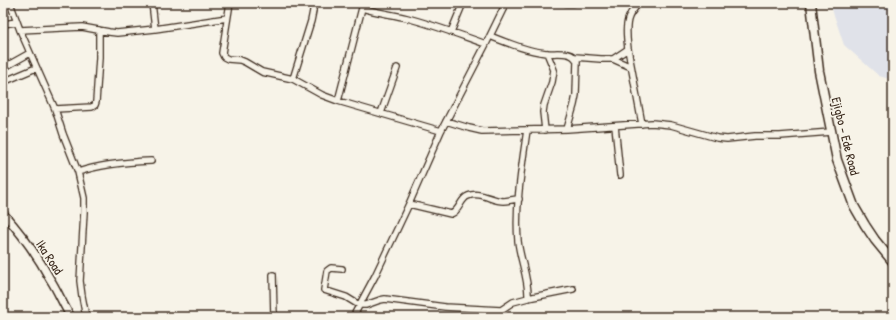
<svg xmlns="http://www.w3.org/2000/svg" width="896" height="320" font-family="'Patrick Hand',sans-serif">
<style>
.built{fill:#e0e2e9}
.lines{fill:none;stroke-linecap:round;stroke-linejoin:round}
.minor-casing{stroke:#3b2a1e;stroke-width:8}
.tertiary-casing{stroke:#3b2a1e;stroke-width:10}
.secondary-casing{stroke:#3b2a1e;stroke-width:11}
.minor{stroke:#f7f3e8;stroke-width:5.5}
.tertiary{stroke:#f7f3e8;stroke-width:7}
.secondary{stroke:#f7f3e8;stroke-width:8}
.labels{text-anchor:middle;stroke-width:3.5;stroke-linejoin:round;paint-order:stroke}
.street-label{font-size:13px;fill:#3b2a1e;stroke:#f7f3e8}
</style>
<rect width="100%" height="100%" fill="#f7f3e8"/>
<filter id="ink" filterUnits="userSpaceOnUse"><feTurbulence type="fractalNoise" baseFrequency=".025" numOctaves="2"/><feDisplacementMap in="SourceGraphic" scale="8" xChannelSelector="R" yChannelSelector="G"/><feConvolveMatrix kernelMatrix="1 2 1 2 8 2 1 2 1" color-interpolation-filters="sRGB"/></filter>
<g filter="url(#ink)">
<!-- built -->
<path class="built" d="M831 3H893V80L879 76 844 45 831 6Z"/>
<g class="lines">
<defs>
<path id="minor" d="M10 3 20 30 55 109 63 134 78 172 84 198V212L80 281 82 296 86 317
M152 3 155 29
M230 3 222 53 224 57 228 59 240 60 245 62 262 72 293 79 322 95 338 101 441 131
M567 3H573
M638 3C636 8 631 11 629 17 625 26 627 39 628 49L642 124
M362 8C377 13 392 14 407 18 434 25 460 35 486 44
M3 24 17 22
M20 30 82 27 109 32 117 33 155 29 227 18
M451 32 463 3
M490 36C508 43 527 51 546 53 556 54 572 50 577 61L576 95 574 105 567 129
M575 57 601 59H613L631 67
M613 59 628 49
M3 68 30 53
M293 79 311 21 313 11V3
M3 82 36 68
M338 101 362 8V3
M55 109 92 107 95 105 96 102 99 58V30
M381 113 397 68
M446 121 469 128 482 131 567 129 652 123 671 125 717 138 727 139 755 136H780L831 132
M615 126 620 175
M527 130C522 166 515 205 518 241 520 260 529 279 528 298
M545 130 543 112 544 105 552 82 554 70 547 53
M78 172C102 164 126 162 151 161
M409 204 451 214C460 211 460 199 468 196 480 191 492 201 503 201 508 201 514 199 519 199
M342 269 331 268 327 271 324 290 346 297 359 305H366L380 300 385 299 445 307 501 310 513 302 528 298 573 289
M273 275 274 317
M501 310 502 317
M353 317 375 276 409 204 441 131 486 44 506 3"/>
<path id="tertiary" d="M3 213C21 233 37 255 50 279 58 291 63 305 71 317"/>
<path id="secondary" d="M811 3 819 71 837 160 854 206 865 225 875 240 893 262"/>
</defs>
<!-- minor casing -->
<use href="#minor" class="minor-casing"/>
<!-- tertiary casing -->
<use href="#tertiary" class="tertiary-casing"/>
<!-- secondary casing -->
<use href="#secondary" class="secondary-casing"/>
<!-- minor -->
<use href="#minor" class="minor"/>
<!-- tertiary -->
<use href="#tertiary" class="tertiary"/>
<!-- secondary -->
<use href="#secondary" class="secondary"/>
</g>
</g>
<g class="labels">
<!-- street labels -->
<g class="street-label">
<text transform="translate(846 136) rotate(76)" y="5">Ejigbo - Ede Road</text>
<text transform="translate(50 257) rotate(57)" y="5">Ika Road</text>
</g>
</g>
<!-- margin -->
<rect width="896" height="320" fill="none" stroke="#f7f3e8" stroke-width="16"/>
<rect x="8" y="8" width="880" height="304" fill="none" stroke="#3b2a1e" stroke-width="1.5" filter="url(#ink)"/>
</svg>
